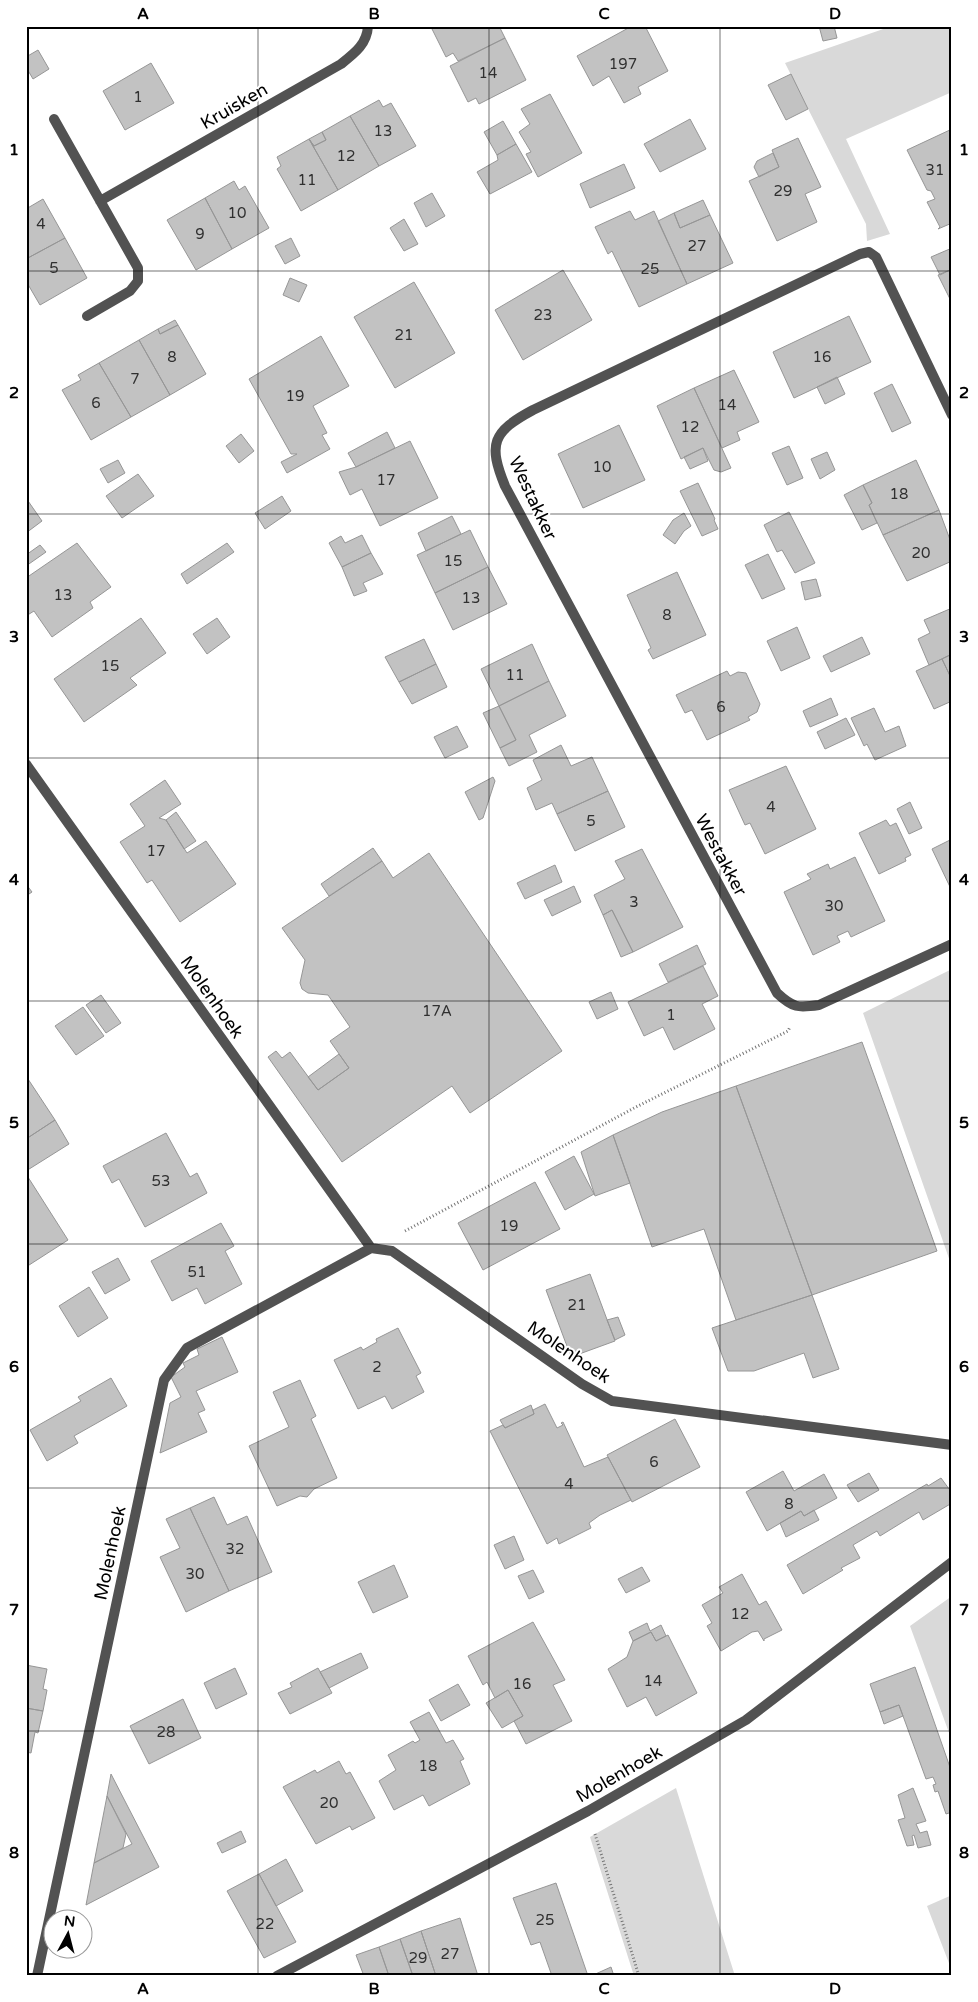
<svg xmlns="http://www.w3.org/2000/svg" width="978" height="2002" font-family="'Varela Round',sans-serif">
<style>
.green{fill:#d9d9d9}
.building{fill:#c2c2c2;stroke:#969696}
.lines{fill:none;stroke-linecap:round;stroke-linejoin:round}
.path{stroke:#747474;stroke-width:3;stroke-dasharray:1 2.5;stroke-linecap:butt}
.minor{stroke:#525252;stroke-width:10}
.grid{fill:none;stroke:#000;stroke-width:1;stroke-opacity:0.55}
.labels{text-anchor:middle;stroke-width:4;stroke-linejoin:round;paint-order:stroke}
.number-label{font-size:15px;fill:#303030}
.street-label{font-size:18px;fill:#000;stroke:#fff}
.neatline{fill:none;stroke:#000;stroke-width:2}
.grid-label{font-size:16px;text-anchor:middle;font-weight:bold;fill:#000}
</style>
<rect width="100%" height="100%" fill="#fff"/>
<!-- green -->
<path class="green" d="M892 26H952V92L846 139 890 234 867 241 866 224 785 63Z
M952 969V1267L863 1013Z
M952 1596V1741L910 1626Z
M676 1788 735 1976H634L590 1837Z
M952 1895V1971L927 1906Z"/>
<!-- building -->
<path class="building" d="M437 26H499L505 38 458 61 453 53 446 57 432 29Z
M632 26H645L668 71 638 87 641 94 624 103 609 76 593 86 577 56Z
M819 26H834L837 38 823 41Z
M505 38 526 80 479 104 476 98 468 102 450 66Z
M38 50 49 69 33 79 26 67V57Z
M151 63 174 103 125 130 103 91Z
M791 74 808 109 786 120 768 85Z
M550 94 582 153 538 177 526 154 531 152 519 132 530 124 521 109Z
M379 100 383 107 391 103 416 146 379 166 350 116Z
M350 116 379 166 338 190 309 139 314 146 326 140 322 132Z
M690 119 706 149 660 172 644 144Z
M503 121 516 144 497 155 484 132Z
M952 129V223L938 229 940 227 927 202 935 199 931 191 927 190 907 150Z
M322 132 326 140 314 146 309 139Z
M798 138 821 187 805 194 817 222 777 241 749 181 779 167 772 150Z
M309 139 338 190 301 211 277 169 281 166 277 157Z
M516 144 532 172 490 194 477 172 498 160 497 155Z
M773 153 779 167 759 177 754 167 757 161Z
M624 164 635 188 590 208 580 184Z
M234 181 239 190 245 186 269 228 232 249 205 198Z
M432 193 445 216 426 227 414 203Z
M205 198 232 249 196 270 167 220Z
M43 199 65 238 26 259V209Z
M703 200 710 215 680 228 674 213Z
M630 211 635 220 654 211 687 284 639 307 612 251 608 254 595 227Z
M674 213 680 228 710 215 733 263 687 284 658 221Z
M404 219 418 244 404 251 390 228Z
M65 238 87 278 40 305 26 281V259Z
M291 238 300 256 285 264 275 246Z
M952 248V269L940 275 931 257Z
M952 269V303L938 275Z
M563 270 592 320 523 360 495 310Z
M290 278 307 285 299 302 283 295Z
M414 282 455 353 395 388 354 317Z
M849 316 871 362 794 398 773 352Z
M175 320 178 325 160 334 158 329Z
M178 325 206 374 170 395 139 340 158 329 160 334Z
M321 336 349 386 313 406 327 433 322 435 330 449 287 473 281 462 297 454H291L249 379Z
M139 340 170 395 131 417 99 363Z
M99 363 131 417 91 440 62 390 81 380 78 375Z
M734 370 759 422 737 432 740 440 722 448 694 388Z
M837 377 845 394 825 404 817 387Z
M892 384 911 423 892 432 874 393Z
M694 388 731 468 721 472 714 470 703 448 681 459 657 406Z
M619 425 645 480 583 508 558 454Z
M387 432 395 448 356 467 348 453Z
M241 434 254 451 239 463 226 446Z
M410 441 438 498 380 526 362 489 350 495 339 472 356 467Z
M789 446 803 478 787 485 772 453Z
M703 448 708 461 690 469 684 457Z
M827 452 835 470 820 479 811 459Z
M118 460 125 473 108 483 100 469Z
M916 460 939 510 883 535 869 505 872 503 863 485Z
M138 474 154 496 122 518 106 496Z
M698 483 715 519 714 520 718 529 702 536 680 491Z
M863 485 872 503 869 505 877 523 862 530 844 495Z
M282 496 291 511 265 529 255 513Z
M26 498 42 521 26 533Z
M939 510 952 545V561L907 581 883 535Z
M789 512 815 563 795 573 782 550 777 552 764 525Z
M684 513 691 526 684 531 675 544 663 535 673 520Z
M452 516 461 534 426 551 418 533Z
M470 530 488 567 435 593 417 555Z
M362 535 371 553 342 567 329 543 341 536 345 543Z
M77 543 111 587 90 602 93 608 52 637 34 611 26 616V578Z
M227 543 234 552 187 584 181 574Z
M40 545 46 552 26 566V555Z
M371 553 383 574 363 583 367 591 354 596 342 567Z
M768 554 785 589 762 599 745 565Z
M488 567 507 604 453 630 435 593Z
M677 572 706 635 653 659 648 650 651 648 627 595Z
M816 579 821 596 805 600 801 582Z
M952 608V654L929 665 918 639 930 633 924 620Z
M141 618 166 653 130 678 137 685 84 722 54 679Z
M217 618 230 637 207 654 193 634Z
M797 627 810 658 781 671 767 641Z
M862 637 870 654 831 672 823 656Z
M424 639 436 664 399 682 385 657Z
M532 644 549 681 499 706 481 669Z
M952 654V680L942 659Z
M942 659 952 680V701L934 709 916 671Z
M436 664 447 687 412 704 399 682Z
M727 671 730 676 738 672 746 673 760 704 757 712 748 717 750 720 707 740 692 710 685 713 676 695Z
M549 681 566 716 529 735 537 752 509 766 500 748 516 740 499 706Z
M831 698 838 715 810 727 803 711Z
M499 706 516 740 500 748 483 713Z
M874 708 885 732 899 726 906 746 875 760 867 744 864 746 851 718Z
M846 718 855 735 825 749 817 732Z
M457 726 468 747 445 758 434 737Z
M561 745 571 766 592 757 608 791 557 814 552 803 536 810 527 788 542 780 533 760Z
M786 766 816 829 765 854 750 823 745 825 729 790Z
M493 777 495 781 483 818 479 820 465 792Z
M165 780 181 804 159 818 166 820 187 853 206 841 236 884 180 922 152 880 147 883 120 842 145 826 130 804Z
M608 791 625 827 575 851 557 814Z
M910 802 922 828 909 834 897 809Z
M176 812 196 841 184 849 166 820Z
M886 820 890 826 896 823 911 855 905 858 906 861 879 874 859 833Z
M952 839V888L951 889 932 849Z
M373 848 382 861 329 896 321 884Z
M642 849 683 927 633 952 612 910 603 915 594 895 625 879 615 861Z
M429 853 562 1051 470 1113 452 1086 342 1162 268 1057 276 1051 282 1058 290 1052 318 1090 349 1068 330 1041 350 1027 328 995 308 993 302 989 300 983 305 960 282 928 382 861 393 878Z
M855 857 885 921 851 937 848 931 837 936 840 942 813 955 784 892 811 879 807 874 828 864 830 869Z
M555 865 562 882 525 899 517 883Z
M26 884 32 892 26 896Z
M574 886 581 902 552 916 544 900Z
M612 910 633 952 621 957 603 915Z
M697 945 706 964 668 982 659 964Z
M703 966 718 996 702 1004 715 1029 674 1050 663 1027 644 1036 628 1002Z
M611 992 618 1009 597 1019 589 1002Z
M101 995 121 1023 106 1033 86 1005Z
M83 1007 104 1036 76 1055 55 1026Z
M862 1042 937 1251 812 1295 736 1086Z
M339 1054 349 1068 318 1090 308 1077Z
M26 1076 55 1120 26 1139Z
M736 1086 812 1295 736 1320 704 1229 652 1247 613 1135 662 1112Z
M55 1120 69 1144 26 1171V1139Z
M166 1133 190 1177 197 1173 207 1193 145 1227 119 1179 112 1183 103 1166Z
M613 1135 630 1183 595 1196 581 1152Z
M574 1156 594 1194 565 1210 545 1172Z
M26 1174 68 1240 26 1267Z
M535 1182 560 1229 483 1270 458 1223Z
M221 1223 234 1246 225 1251 242 1284 205 1304 197 1288 172 1301 151 1261Z
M118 1258 130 1280 105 1294 92 1272Z
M590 1274 615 1341 571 1357 546 1290Z
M89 1287 108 1318 78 1337 59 1306Z
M812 1295 839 1369 813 1378 804 1353 754 1371H728L712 1328Z
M618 1317 625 1335 615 1340 607 1320Z
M398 1328 421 1373 416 1376 424 1392 392 1409 385 1396 358 1409 334 1360 361 1347 363 1350 377 1342 376 1339Z
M222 1337 238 1372 196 1391 205 1410 198 1413 207 1432 160 1453 170 1403 181 1397 171 1377 185 1367 183 1363 199 1355 197 1349Z
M111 1378 127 1406 74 1436 78 1443 47 1461 30 1430 81 1401 78 1397Z
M300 1380 316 1416 311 1419 337 1478 314 1489 307 1497 300 1496 277 1506 249 1446 289 1427 273 1392Z
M545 1404 557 1428 563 1425 561 1423 563 1422 584 1467 608 1457 631 1500 600 1515 589 1523 591 1528 559 1544 557 1538 547 1544 490 1431 503 1425 505 1428 534 1414 533 1410Z
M531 1405 534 1414 505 1428 500 1420Z
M675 1419 700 1467 632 1502 607 1455Z
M783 1471 794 1491 824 1474 837 1498 804 1516 801 1511 767 1531 746 1492Z
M869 1473 879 1490 858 1502 847 1485Z
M941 1478 952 1493V1503L923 1520 919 1512 880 1536 877 1531 853 1545 860 1558 841 1568 843 1570 803 1594 787 1565 927 1484 928 1486Z
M214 1497 227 1525 247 1516 272 1572 229 1591 190 1508Z
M190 1508 229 1591 186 1612 160 1557 180 1548 166 1519Z
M814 1510 819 1520 786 1537 780 1523 801 1511 804 1516Z
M514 1536 524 1560 505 1569 494 1545Z
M394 1565 408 1597 373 1613 358 1582Z
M642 1567 650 1581 626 1593 618 1579Z
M533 1570 544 1592 529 1599 518 1576Z
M742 1574 759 1605 766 1601 782 1630 764 1639V1641L758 1631 752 1632 721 1651 707 1626 712 1623 702 1605 723 1593 719 1587Z
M533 1622 565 1680 553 1685 572 1721 526 1744 514 1721 523 1716 508 1690 495 1698 487 1682 483 1685 468 1656Z
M647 1623 650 1631 661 1625 666 1636 656 1641 651 1632 633 1641 629 1632Z
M651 1632 656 1641 668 1635 697 1693 656 1716 646 1697 627 1707 608 1669 627 1657 633 1641Z
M361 1653 368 1668 329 1688 320 1672Z
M26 1665 47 1669 43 1689 47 1690 43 1711 26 1708Z
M915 1667 952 1773V1812L946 1814 938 1791 935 1792 933 1785 936 1784 933 1777 926 1779 899 1705 880 1712 870 1684Z
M235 1668 247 1694 216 1709 204 1683Z
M318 1668 332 1693 290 1714 278 1693 292 1687 290 1683Z
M458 1684 470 1705 441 1721 429 1700Z
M508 1690 523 1716 502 1728 486 1703Z
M183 1699 201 1738 149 1764 130 1726Z
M899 1705 903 1716 884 1724 880 1712Z
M26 1708 43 1711 38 1733 35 1732 31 1753 26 1752Z
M429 1712 446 1743 453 1740 464 1759 460 1761 470 1784 429 1806 423 1795 394 1810 379 1781 396 1770 388 1755 413 1741 415 1743 420 1740 410 1722Z
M339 1761 346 1774 350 1772 375 1818 352 1830 350 1826 316 1844 283 1787 315 1770 317 1773Z
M111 1774 159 1867 86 1905 94 1863 132 1844 107 1796Z
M913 1788 926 1821 916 1824 920 1833 927 1831 931 1845 918 1848 914 1835 912 1836 914 1845 907 1846 898 1820 905 1818 898 1795Z
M107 1796 126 1834 123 1848 94 1863Z
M241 1831 246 1842 222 1853 217 1843Z
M286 1859 303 1891 276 1906 259 1874Z
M259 1874 296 1942 264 1958 227 1891Z
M556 1883 588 1976H552L540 1942 531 1945 513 1898Z
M460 1918 478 1976H436L421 1931Z
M421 1931 436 1976H413L400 1939Z
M400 1939 413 1976H389L379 1947Z
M379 1947 389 1976H364L356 1955Z
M611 1967 614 1976H591Z"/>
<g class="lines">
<!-- path -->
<path class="path" d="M405 1231 636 1107 788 1031 790 1027
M595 1834 639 1976"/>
<!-- minor -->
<path class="minor" d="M54 119 138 268V281L130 291 87 316
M100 201 341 64C355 53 367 44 368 26
M952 415 876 257 869 252 860 254 533 410C492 432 488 444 505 486L777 993C793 1008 798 1008 819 1005L952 944
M26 764 371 1248
M37 1976 164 1380 187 1348 371 1248 392 1251 582 1384 612 1401 952 1445
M277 1976 588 1811 746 1720 952 1562"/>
</g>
<!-- grid -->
<path class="grid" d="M258 26V1976M489 26V1976M720 26V1976M26 271H952M26 514H952M26 758H952M26 1001H952M26 1244H952M26 1488H952M26 1731H952"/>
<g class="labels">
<!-- number labels -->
<g class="number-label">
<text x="623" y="69">197</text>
<text x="488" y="78">14</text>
<text x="138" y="102">1</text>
<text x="383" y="136">13</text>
<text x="346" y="161">12</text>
<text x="935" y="175">31</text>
<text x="307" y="185">11</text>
<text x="783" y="196">29</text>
<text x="237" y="218">10</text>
<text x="41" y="229">4</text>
<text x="200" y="239">9</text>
<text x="697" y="251">27</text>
<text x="54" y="273">5</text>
<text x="650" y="274">25</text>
<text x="543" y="320">23</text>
<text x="404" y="340">21</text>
<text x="172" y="362">8</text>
<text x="822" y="362">16</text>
<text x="135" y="384">7</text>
<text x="295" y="401">19</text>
<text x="96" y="408">6</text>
<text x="727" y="410">14</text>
<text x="690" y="432">12</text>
<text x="602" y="472">10</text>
<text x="386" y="485">17</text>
<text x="899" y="499">18</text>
<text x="921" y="558">20</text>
<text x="453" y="566">15</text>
<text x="63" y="600">13</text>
<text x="471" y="603">13</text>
<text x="667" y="620">8</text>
<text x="110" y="671">15</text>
<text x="515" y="680">11</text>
<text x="721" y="712">6</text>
<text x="771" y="812">4</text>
<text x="591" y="826">5</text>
<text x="156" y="856">17</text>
<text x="634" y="907">3</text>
<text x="834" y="911">30</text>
<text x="437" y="1016">17A</text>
<text x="671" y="1020">1</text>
<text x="161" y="1186">53</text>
<text x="509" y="1231">19</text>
<text x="197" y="1277">51</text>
<text x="577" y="1310">21</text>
<text x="377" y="1372">2</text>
<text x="654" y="1467">6</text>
<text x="569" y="1489">4</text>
<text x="789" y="1509">8</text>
<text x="235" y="1554">32</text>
<text x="195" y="1579">30</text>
<text x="740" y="1619">12</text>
<text x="653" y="1686">14</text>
<text x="522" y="1689">16</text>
<text x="166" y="1737">28</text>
<text x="428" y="1771">18</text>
<text x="329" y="1808">20</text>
<text x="545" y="1925">25</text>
<text x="265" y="1929">22</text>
<text x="450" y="1959">27</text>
<text x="418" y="1963">29</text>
</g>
<!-- street labels -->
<g class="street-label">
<text transform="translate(234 106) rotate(-30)" y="6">Kruisken</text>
<text transform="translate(533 498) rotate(65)" y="6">Westakker</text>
<text transform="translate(721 855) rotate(62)" y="6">Westakker</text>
<text transform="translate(212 997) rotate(55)" y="6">Molenhoek</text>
<text transform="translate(569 1352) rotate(34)" y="6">Molenhoek</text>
<text transform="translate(110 1553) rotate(-78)" y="6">Molenhoek</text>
<text transform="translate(619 1774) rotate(-30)" y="6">Molenhoek</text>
</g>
</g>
<!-- border -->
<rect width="978" height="2002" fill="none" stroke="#ffffff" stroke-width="55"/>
<!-- north arrow -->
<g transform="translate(68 1934) rotate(7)"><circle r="24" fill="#ffffff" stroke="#999999"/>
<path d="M0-4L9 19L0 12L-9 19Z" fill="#000000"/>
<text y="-8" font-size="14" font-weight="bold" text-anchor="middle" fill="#000000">N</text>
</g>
<rect x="28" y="28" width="922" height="1946" class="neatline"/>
<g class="grid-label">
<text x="143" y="19">A</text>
<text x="374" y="19">B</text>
<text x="604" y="19">C</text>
<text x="835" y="19">D</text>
<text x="14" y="155">1</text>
<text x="964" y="155">1</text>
<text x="14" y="398">2</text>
<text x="964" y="398">2</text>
<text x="14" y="642">3</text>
<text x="964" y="642">3</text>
<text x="14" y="885">4</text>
<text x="964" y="885">4</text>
<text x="14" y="1128">5</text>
<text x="964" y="1128">5</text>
<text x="14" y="1372">6</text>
<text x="964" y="1372">6</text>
<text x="14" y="1615">7</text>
<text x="964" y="1615">7</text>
<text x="14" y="1858">8</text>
<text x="964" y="1858">8</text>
<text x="143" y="1994">A</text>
<text x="374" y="1994">B</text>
<text x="604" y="1994">C</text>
<text x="835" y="1994">D</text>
</g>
</svg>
